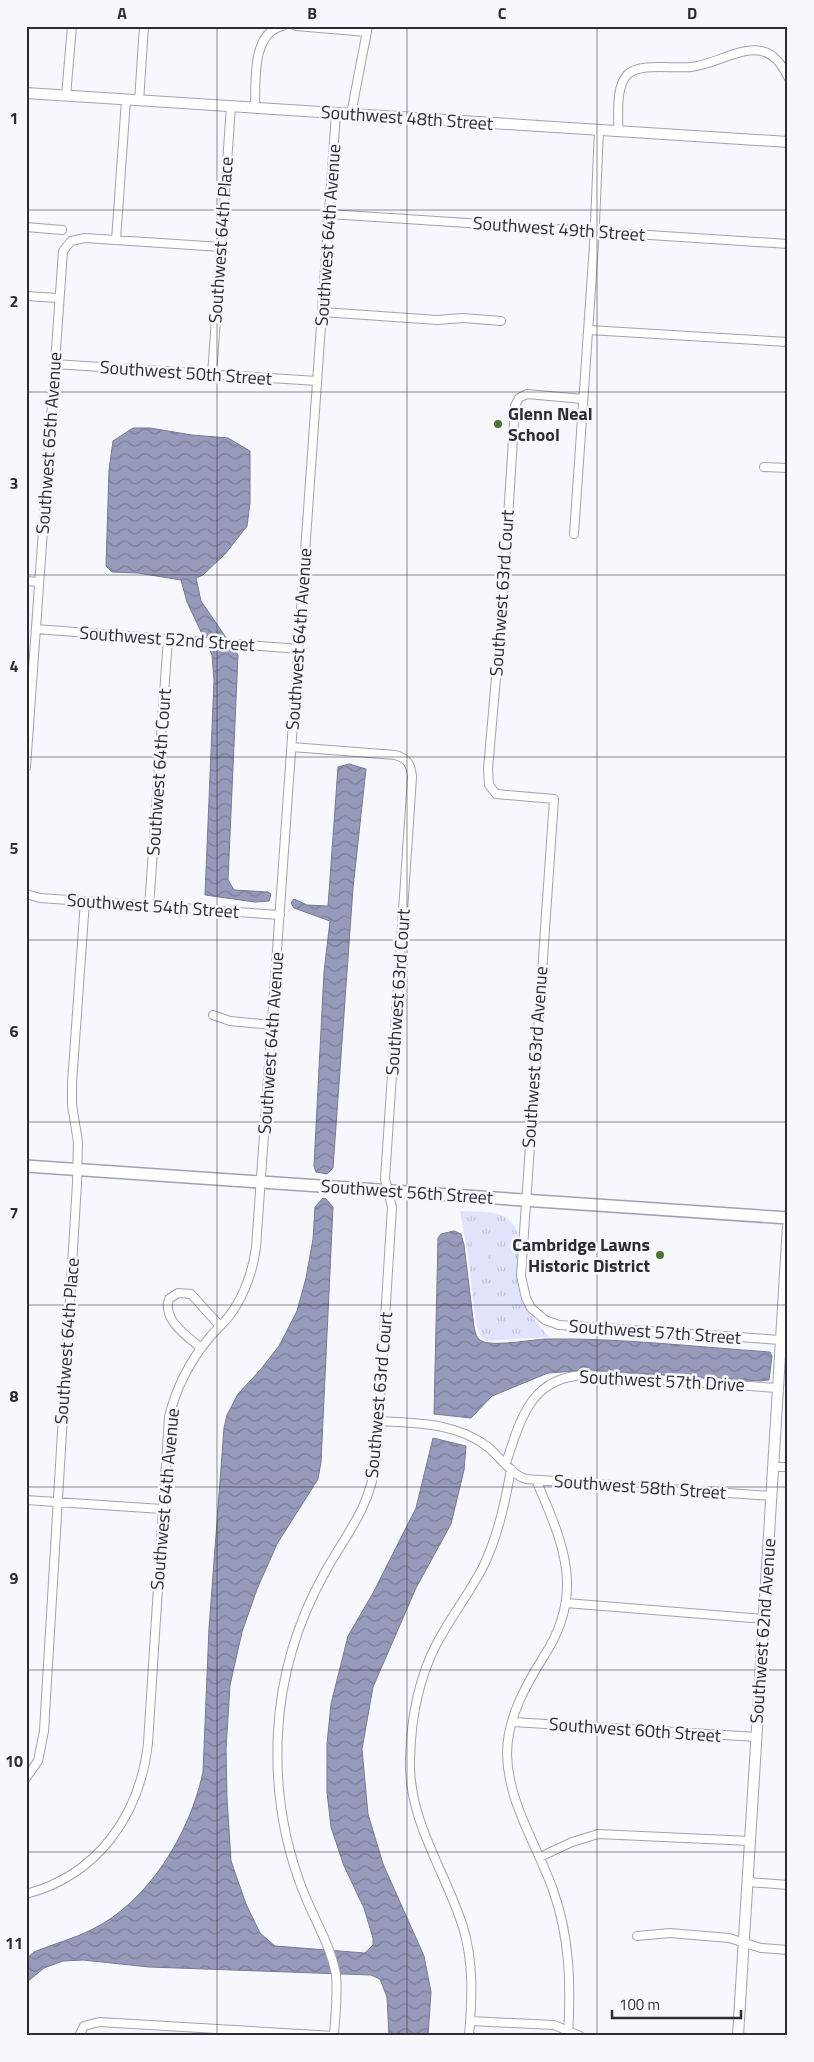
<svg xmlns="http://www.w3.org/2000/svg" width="814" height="2062" font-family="'Titillium Web',sans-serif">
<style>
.grass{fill:url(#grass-tufts)}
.garden{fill:#e1e3fc}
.water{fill:url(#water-waves);stroke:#777991}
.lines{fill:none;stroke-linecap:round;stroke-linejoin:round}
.minor-casing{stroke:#a0a2b0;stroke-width:10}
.tertiary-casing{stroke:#a0a2b0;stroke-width:12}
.secondary-casing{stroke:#a0a2b0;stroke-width:14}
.minor{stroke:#fff;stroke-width:8}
.tertiary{stroke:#fff;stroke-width:10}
.secondary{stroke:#fff;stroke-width:11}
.grid{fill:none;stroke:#2c2c32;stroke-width:1;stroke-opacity:0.55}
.poi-dot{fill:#51742c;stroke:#f7f8fe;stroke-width:2}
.labels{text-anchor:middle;stroke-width:5;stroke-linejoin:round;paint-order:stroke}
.street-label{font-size:18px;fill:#2c2c32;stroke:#f7f8fe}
.poi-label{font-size:18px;font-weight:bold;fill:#2c2c32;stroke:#f7f8fe;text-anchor:start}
.neatline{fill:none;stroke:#2c2c32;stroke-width:2}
.grid-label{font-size:16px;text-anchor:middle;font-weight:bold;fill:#2c2c32}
</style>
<defs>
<pattern id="grass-tufts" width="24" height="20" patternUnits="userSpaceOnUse" patternTransform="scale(1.25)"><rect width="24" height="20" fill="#e1e3fc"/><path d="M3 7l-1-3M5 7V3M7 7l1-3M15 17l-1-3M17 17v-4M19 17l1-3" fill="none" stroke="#c1c3d8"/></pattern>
<pattern id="water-waves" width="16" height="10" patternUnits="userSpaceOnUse" patternTransform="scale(1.25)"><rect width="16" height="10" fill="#979aba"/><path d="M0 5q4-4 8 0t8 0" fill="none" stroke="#7b7e98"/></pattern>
</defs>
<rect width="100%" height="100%" fill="#f7f8fe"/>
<!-- grass -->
<path class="grass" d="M460 1211C472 1212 486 1211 498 1214 533 1225 513 1269 521 1296 525 1311 539 1325 549 1337L486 1341 481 1337 476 1324 468 1255Z"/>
<!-- garden -->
<path class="garden" d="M484 1235 489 1266 475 1268 471 1238Z
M514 1248 515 1262 513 1266 493 1268 490 1252Z
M492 1283 496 1313 483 1315 478 1285Z"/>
<!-- water -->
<path class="water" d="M133 428H150L192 435 228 438 250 451V503L247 526 226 553 203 575 196 578 201 601 238 655 228 880 234 890 268 892 271 894 269 901 255 902 205 895 214 681 212 655 187 602 181 580 138 573 112 572 106 566 109 470 113 441Z
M349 764 366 769 353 888 333 1168 327 1174 316 1172 314 1166 324 972 330 921 294 908 291 903 294 899 307 905 328 906 338 767Z
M323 1198 326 1199 333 1207 321 1462 318 1479 277 1544 257 1589 242 1632 230 1685 226 1749 227 1798 231 1861 246 1904 260 1933 275 1946 365 1953 373 1945V1938L364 1908 344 1866 331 1827 327 1792V1744L331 1704 348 1636 373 1593 416 1508 433 1438 466 1446 464 1470 451 1524 416 1588 373 1687 362 1749 368 1814 383 1864 424 1956 431 1992 428 2036H389L387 1997 380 1979 371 1975 149 1967 83 1960 63 1961 44 1968 27 1982 26 1993V1959L34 1952C53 1944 73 1939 91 1930 149 1902 190 1833 203 1772L209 1628 224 1428 227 1415 238 1394 261 1369 279 1346 297 1311 306 1278 313 1239 315 1207Z
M454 1231 461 1234 464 1245 474 1327C475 1331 476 1337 480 1340 490 1348 534 1339 548 1339 622 1338 696 1347 770 1352L772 1356 769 1380 759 1381 589 1370 548 1373 492 1396 471 1418 434 1414 438 1238 441 1234Z"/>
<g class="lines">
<defs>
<path id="minor" d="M296 26 367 32
M66 96 72 26
M139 101 144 26
M255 108C256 83 251 32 283 26
M351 114 368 26
M618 132C619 115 615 89 627 75 639 62 673 69 691 67 713 65 743 46 761 51 775 54 782 65 788 77
M329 214 788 244
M26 227 62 230
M116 240 126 100
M26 296 58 298
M323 312 437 320 463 318 501 321
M589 330 788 342
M54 364 317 381
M212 375 231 106
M583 399 527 394 519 398 515 406 503 598 488 769 489 785 496 794 554 799 521 1276 526 1298 531 1308 545 1320 559 1325 781 1340
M764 467 788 468
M574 534 594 245 599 130
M26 581 39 582
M36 629 299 649
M292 747 395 755C407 758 411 764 412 777L385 1179 392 1207 376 1462C369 1510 346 1534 324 1574 297 1623 281 1677 278 1732 275 1787 283 1840 303 1891 314 1919 331 1946 336 1975 338 1995 335 2016 334 2036
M26 767 63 251 71 241 85 238 221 247
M26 894 40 898 280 915
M149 907 168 638
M213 1015 230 1021 272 1025
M201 1348C187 1336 162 1320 169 1299L178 1293 191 1294 220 1326
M380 1421C418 1423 457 1423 488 1447 500 1457 512 1475 526 1479L772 1496
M506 1463C521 1418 531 1376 587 1375L778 1388
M773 1467H788
M536 1480C563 1543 586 1592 544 1656 526 1685 507 1718 507 1754 508 1803 537 1845 553 1890 570 1937 571 1986 568 2036
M26 1500 162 1509
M566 1603 764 1619
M513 1722 757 1737
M26 1778 38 1761 44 1731 77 1183 78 1142 72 1105V1083L85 901
M540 1857 572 1842 598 1834 750 1841
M748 1882 788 1885
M26 1894C98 1875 140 1815 148 1743L169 1417C176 1388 190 1361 209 1338 216 1329 226 1322 232 1312 245 1294 253 1269 256 1248L336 113
M637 1936 670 1933 729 1938 761 1948 788 1950
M470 2021 554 2025 580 2036
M79 2036 84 2026 99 2022 334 2036
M469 2036C472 1999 474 1963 463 1927 445 1870 408 1821 410 1759 411 1720 418 1680 436 1645 450 1618 469 1594 483 1567 498 1536 505 1503 511 1469"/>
<path id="tertiary" d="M26 93 788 142
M738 2036 788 1226"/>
<path id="secondary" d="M26 1166 788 1218"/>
</defs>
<!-- minor casing -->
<use href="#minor" class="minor-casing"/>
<!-- tertiary casing -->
<use href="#tertiary" class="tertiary-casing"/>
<!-- secondary casing -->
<use href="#secondary" class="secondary-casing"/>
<!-- minor -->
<use href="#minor" class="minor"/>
<!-- tertiary -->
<use href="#tertiary" class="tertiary"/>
<!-- secondary -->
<use href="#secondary" class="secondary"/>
</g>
<!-- grid -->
<path class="grid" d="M217 26V2036M407 26V2036M597 26V2036M26 210H788M26 392H788M26 575H788M26 757H788M26 940H788M26 1122H788M26 1305H788M26 1487H788M26 1670H788M26 1852H788"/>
<!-- markers -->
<g class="poi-dot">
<circle cx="498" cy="424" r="5"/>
<circle cx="660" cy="1255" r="5"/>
</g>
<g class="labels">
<!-- street labels -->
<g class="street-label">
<text transform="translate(407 118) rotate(4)" y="6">Southwest 48th Street</text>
<text transform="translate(559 229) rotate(4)" y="6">Southwest 49th Street</text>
<text transform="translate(328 235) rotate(-86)" y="6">Southwest 64th Avenue</text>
<text transform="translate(221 240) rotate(-86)" y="6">Southwest 64th Place</text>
<text transform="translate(186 373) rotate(4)" y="6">Southwest 50th Street</text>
<text transform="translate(49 443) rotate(-86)" y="6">Southwest 65th Avenue</text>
<text transform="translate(502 593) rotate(-86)" y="6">Southwest 63rd Court</text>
<text transform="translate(167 639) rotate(4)" y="6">Southwest 52nd Street</text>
<text transform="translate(299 639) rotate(-86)" y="6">Southwest 64th Avenue</text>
<text transform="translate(159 772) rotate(-86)" y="6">Southwest 64th Court</text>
<text transform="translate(153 906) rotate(4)" y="6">Southwest 54th Street</text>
<text transform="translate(398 992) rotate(-86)" y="6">Southwest 63rd Court</text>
<text transform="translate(271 1043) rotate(-86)" y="6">Southwest 64th Avenue</text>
<text transform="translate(535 1057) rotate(-86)" y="6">Southwest 63rd Avenue</text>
<text transform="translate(407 1192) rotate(4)" y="6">Southwest 56th Street</text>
<text transform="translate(655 1332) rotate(4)" y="6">Southwest 57th Street</text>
<text transform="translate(67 1341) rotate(-86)" y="6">Southwest 64th Place</text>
<text transform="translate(662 1381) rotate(3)" y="6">Southwest 57th Drive</text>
<text transform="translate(379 1395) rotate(-85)" y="6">Southwest 63rd Court</text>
<text transform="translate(640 1487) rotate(4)" y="6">Southwest 58th Street</text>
<text transform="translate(165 1499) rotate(-85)" y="6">Southwest 64th Avenue</text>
<text transform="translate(763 1631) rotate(-86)" y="6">Southwest 62nd Avenue</text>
<text transform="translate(635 1730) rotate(4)" y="6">Southwest 60th Street</text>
</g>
<!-- poi labels -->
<g class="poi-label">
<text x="508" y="420">Glenn Neal<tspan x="508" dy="21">School</tspan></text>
<text x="650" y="1251" text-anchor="end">Cambridge Lawns<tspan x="650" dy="21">Historic District</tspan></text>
</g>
</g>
<!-- border -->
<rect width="814" height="2062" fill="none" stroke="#f7f8fe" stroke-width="55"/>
<!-- scale -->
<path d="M612 2010v8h129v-8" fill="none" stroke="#2c2c32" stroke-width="2.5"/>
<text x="619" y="2010" font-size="15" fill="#2c2c32" stroke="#f7f8fe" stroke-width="4" paint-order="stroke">100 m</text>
<rect x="28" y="28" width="758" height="2006" class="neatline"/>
<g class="grid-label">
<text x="122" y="19">A</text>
<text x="312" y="19">B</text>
<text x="502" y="19">C</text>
<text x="692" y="19">D</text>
<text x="14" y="124">1</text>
<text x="14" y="307">2</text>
<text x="14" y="489">3</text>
<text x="14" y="672">4</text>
<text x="14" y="854">5</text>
<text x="14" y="1037">6</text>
<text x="14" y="1219">7</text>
<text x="14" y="1402">8</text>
<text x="14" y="1584">9</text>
<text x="14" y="1767">10</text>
<text x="14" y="1949">11</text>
</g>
</svg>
